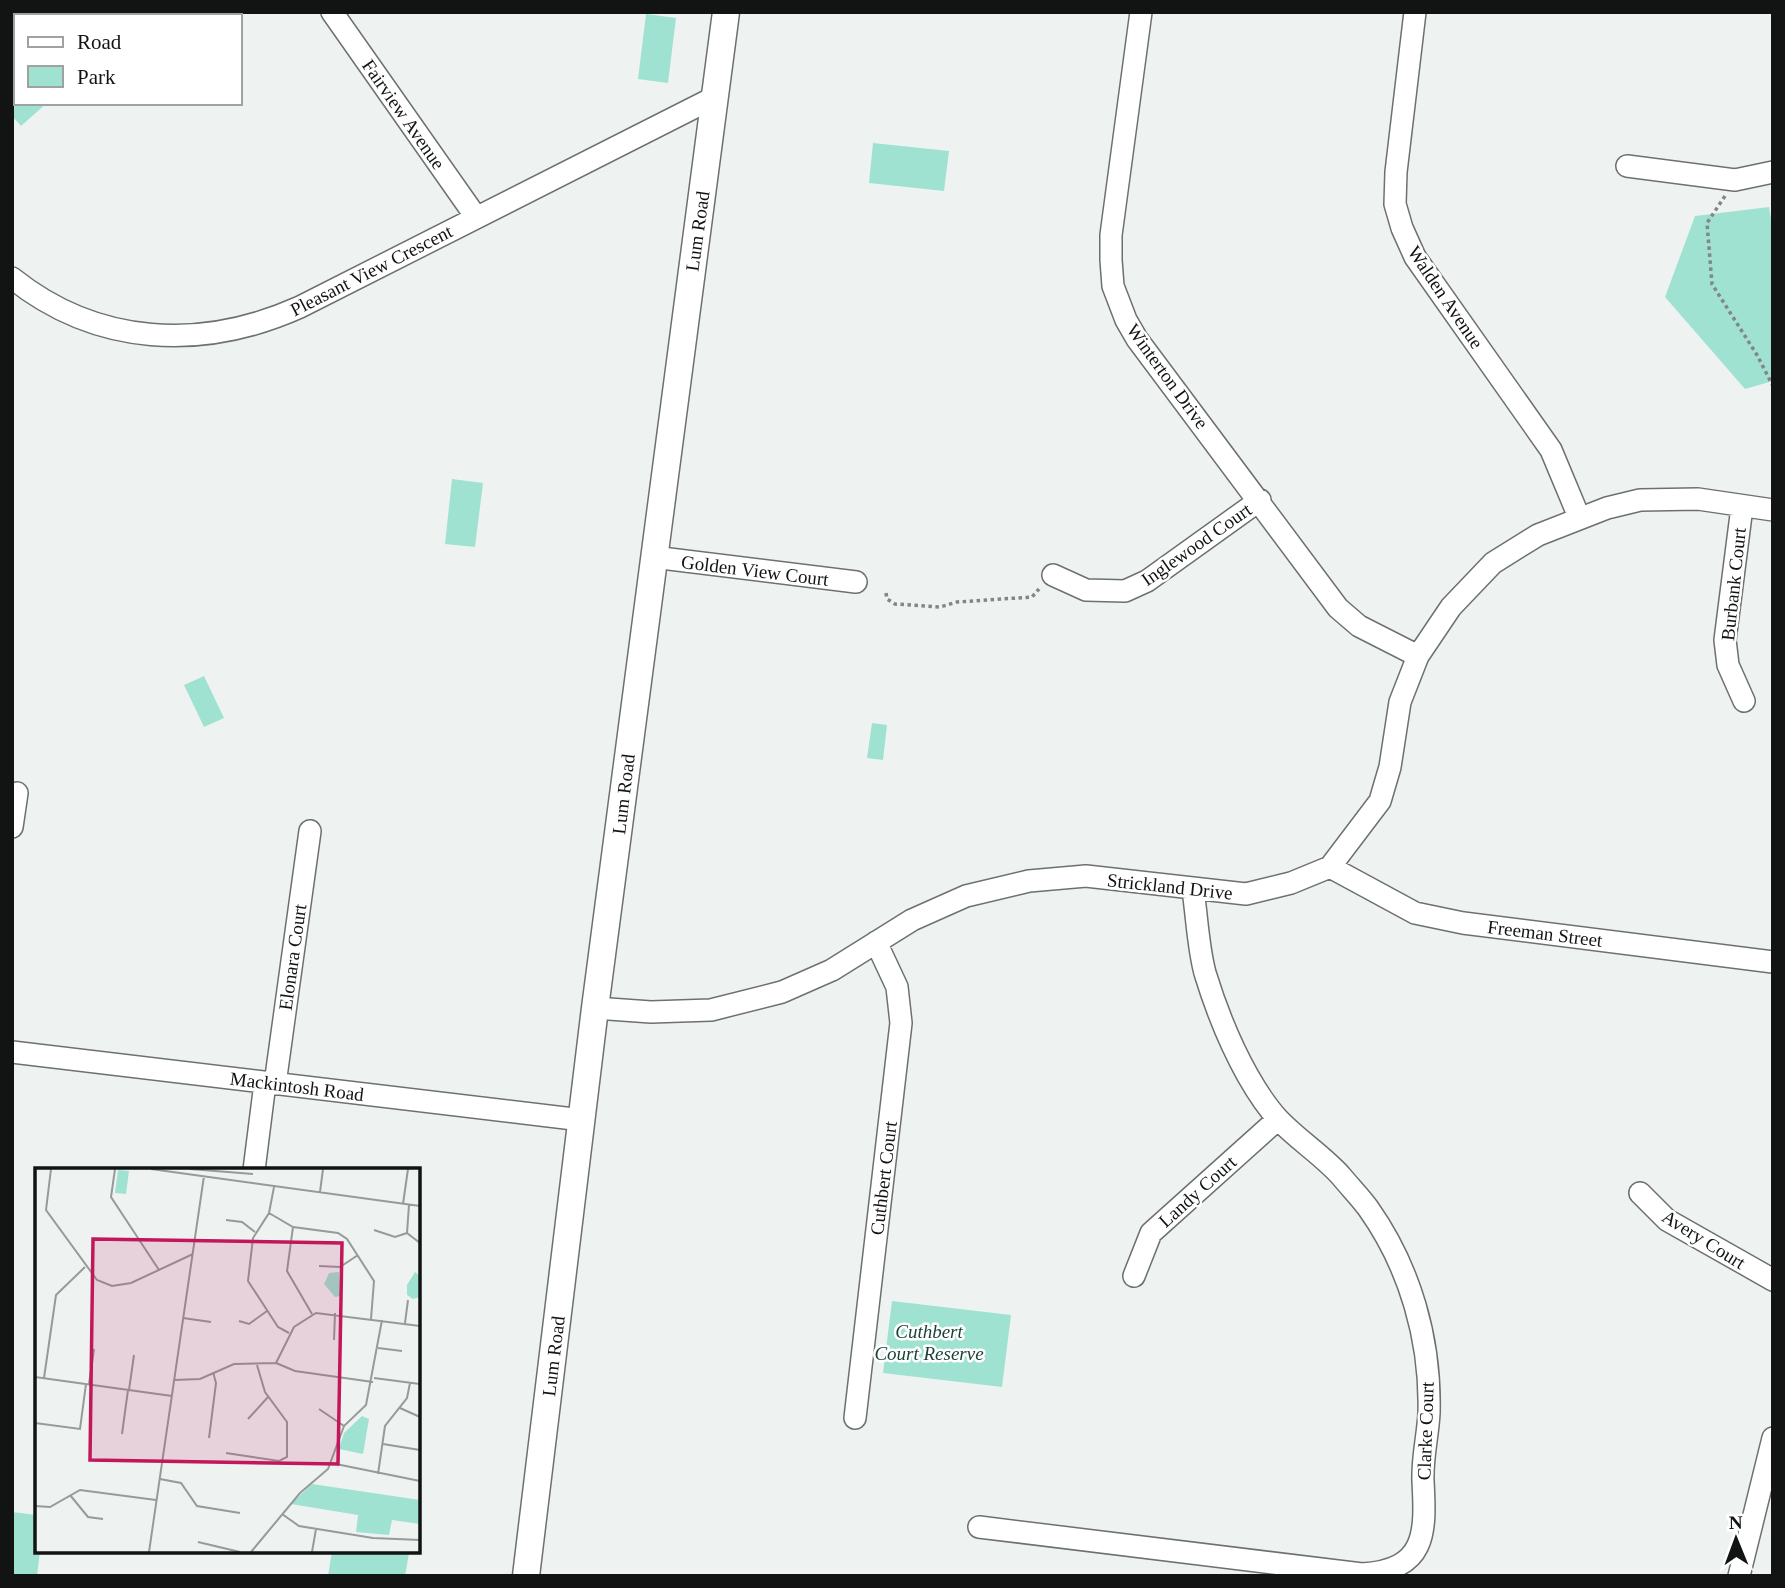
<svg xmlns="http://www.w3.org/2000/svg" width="1785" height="1588" font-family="'Times New Roman',serif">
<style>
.green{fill:#9fe2d2}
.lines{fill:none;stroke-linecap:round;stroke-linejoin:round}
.minor-casing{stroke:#6c716f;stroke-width:24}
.tertiary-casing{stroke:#6c716f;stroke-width:29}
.path{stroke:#828685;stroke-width:3.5;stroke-dasharray:3.5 3.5;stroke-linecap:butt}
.minor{stroke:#fff;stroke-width:21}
.tertiary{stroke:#fff;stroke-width:26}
.labels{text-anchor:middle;stroke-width:5;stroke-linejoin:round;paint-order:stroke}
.street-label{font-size:19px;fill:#121414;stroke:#fff}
.park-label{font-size:19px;font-style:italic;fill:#1a3f38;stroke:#fff}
.inset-road{fill:none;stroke:#969a99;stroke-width:2}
.view{fill:#c2185b;fill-opacity:0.15;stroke:#c2185b;stroke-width:3.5}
.inset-edge{fill:none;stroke:#121414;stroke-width:3.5}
</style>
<rect width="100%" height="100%" fill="#eef3f2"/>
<!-- green -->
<path class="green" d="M646 14 676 18 668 83 638 79Z
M16 90V103H47L21 126 12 116V93Z
M873 143 949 151 944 191 869 183Z
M1769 207 1773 230V381L1745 389 1665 297 1695 216Z
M452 479 483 483 475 547 445 544Z
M204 676 224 718 204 727 184 685Z
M872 723 887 725 883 760 867 758Z
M892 1301 1011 1315 1002 1387 883 1373Z
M12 1512 37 1515V1551H40L37 1576H12Z
M332 1551 409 1553 405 1576H328Z"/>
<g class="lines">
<defs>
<path id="minor" d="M332 12 476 217
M1141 12 1111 235V260L1113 286 1126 320 1137 339 1338 608 1359 626 1418 656
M1415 12 1396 172 1395 204 1402 228 1415 257 1551 450 1579 517
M1627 166 1735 180 1773 172
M12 278C97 346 202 351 300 307L715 97
M1742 507 1725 640 1728 665 1744 701
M653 557 856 582
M1053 575 1086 590 1125 591 1147 581 1260 500
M12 827 17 793
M1330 867 1415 913 1463 923 1773 962
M595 1008 651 1012 711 1010 782 992 832 970 912 920 966 896 1029 881 1086 876 1246 894 1291 883 1330 867 1380 801 1390 767 1400 702 1418 656 1451 607 1493 563 1538 535 1607 508 1640 500 1698 499 1773 510
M12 1052 582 1120
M275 1084 310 831
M254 1170 265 1083
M1640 1193 1667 1220 1773 1280
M1134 1276 1151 1233 1278 1119
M855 1418 901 1023 897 987 876 942
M979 1527 1362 1574C1426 1570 1426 1534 1423 1481 1422 1458 1428 1435 1429 1413 1431 1340 1410 1267 1368 1208 1360 1197 1350 1187 1341 1176 1322 1155 1298 1140 1278 1119 1267 1107 1256 1090 1248 1076 1230 1044 1216 1009 1205 973 1198 947 1197 917 1193 890
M1739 1576 1773 1438"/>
<path id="tertiary" d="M526 1576 595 1008 726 12"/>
</defs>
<!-- minor casing -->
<use href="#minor" class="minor-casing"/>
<!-- tertiary casing -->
<use href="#tertiary" class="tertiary-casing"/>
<!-- path -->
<path class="path" d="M1725 196 1707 223 1712 284 1757 355 1773 386
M886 593 887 599 895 604 940 607 957 602 1032 597 1039 589"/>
<!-- minor -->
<use href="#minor" class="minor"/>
<!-- tertiary -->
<use href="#tertiary" class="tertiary"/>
</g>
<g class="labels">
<!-- street labels -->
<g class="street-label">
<text transform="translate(404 114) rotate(55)" y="7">Fairview Avenue</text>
<text transform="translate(697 231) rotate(-82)" y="7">Lum Road</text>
<text transform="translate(371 270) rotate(-27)" y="7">Pleasant View Crescent</text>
<text transform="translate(1446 297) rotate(56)" y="7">Walden Avenue</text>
<text transform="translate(1168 376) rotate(54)" y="7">Winterton Drive</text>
<text transform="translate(1196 544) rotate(-35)" y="7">Inglewood Court</text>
<text transform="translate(755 570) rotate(7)" y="7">Golden View Court</text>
<text transform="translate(1733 584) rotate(-84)" y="7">Burbank Court</text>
<text transform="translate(623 794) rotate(-83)" y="7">Lum Road</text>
<text transform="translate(1170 886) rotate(6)" y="7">Strickland Drive</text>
<text transform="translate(1545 933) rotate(7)" y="7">Freeman Street</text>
<text transform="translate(292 957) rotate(-82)" y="7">Elonara Court</text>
<text transform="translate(297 1086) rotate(7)" y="7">Mackintosh Road</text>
<text transform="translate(883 1178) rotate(-83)" y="7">Cuthbert Court</text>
<text transform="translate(1197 1191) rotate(-42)" y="7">Landy Court</text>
<text transform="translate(1704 1239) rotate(32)" y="7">Avery Court</text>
<text transform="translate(553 1356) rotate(-83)" y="7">Lum Road</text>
<text transform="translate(1425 1431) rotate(-88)" y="7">Clarke Court</text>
</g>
<!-- park labels -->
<g class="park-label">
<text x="929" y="1338">Cuthbert<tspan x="929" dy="22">Court Reserve</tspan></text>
</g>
</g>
<!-- overview -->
<g transform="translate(35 1168)">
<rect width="385" height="385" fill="#eef3f2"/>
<path d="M83 2 94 3 91 26 80 25ZM304 104 305 128 300 129 289 116 294 105ZM380 104 385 108V129L378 131 372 127V117ZM327 248 334 251 328 286 304 281 309 265ZM277 316 385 332V356L357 352 354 367 321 364 323 347 256 336Z" fill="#9fe2d2"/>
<path class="inset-road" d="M16 1 11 42 62 112 77 118 96 115 158 86M80 1 76 29 124 102M116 1 385 38M155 1 218 6M239 19 234 45 218 70 213 113 243 159 254 165M285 24 288 1M368 36 373 1M374 37 372 65 385 75M234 45 258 59 303 65 312 71 339 113 336 151M191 52 207 54 220 64M258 59 252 103 277 146M339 62 360 69 372 65M284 98 305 99 323 87M148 150 176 154M204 153 214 156 232 143M370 155 373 132M299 172 300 145M343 180 367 183M241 195 260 203 338 214M0 209 137 228M9 210 21 127 50 99M339 210 385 216M139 212 165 211 199 196 241 195 259 159 281 145 385 158M54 216 59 181M94 222 99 187M365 240 385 249M284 241 309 258M213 251 233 229M0 255 45 261 51 216M87 266 93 222M174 270 181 215 178 204M348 276 385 282M191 285 244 293 252 289V254L230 224 222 197M296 295 385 313M343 306 350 258 372 230 375 215M125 311 146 315 162 338 205 345M35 327 53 349 68 351M0 338 15 339 45 322 121 332M247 346 264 358 338 370 385 372M163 374 205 384M114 384 169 8M216 384 265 325 293 301 309 258 331 237 347 152M277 384 281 361"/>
<path class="view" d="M58 71 307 75 303 296 55 292Z"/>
<rect width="385" height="385" class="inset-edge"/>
</g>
<!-- border -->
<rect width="1785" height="1588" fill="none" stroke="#121414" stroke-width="28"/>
<!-- legend -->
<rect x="14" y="14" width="228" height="91" fill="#ffffff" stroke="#a0a1a1" stroke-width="2"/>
<rect x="28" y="37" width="35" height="10" fill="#ffffff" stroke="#a0a1a1" stroke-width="2"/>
<text x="77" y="49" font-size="21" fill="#121414">Road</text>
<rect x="28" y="66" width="35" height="21" fill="#9fe2d2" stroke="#a0a1a1" stroke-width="2"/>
<text x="77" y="84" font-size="21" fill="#121414">Park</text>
<!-- north arrow -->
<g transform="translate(1736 1539) rotate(359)" stroke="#ffffff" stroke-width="5" paint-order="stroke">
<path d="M0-5L12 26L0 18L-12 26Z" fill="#121414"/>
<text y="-10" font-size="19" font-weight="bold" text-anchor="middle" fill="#121414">N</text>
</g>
</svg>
